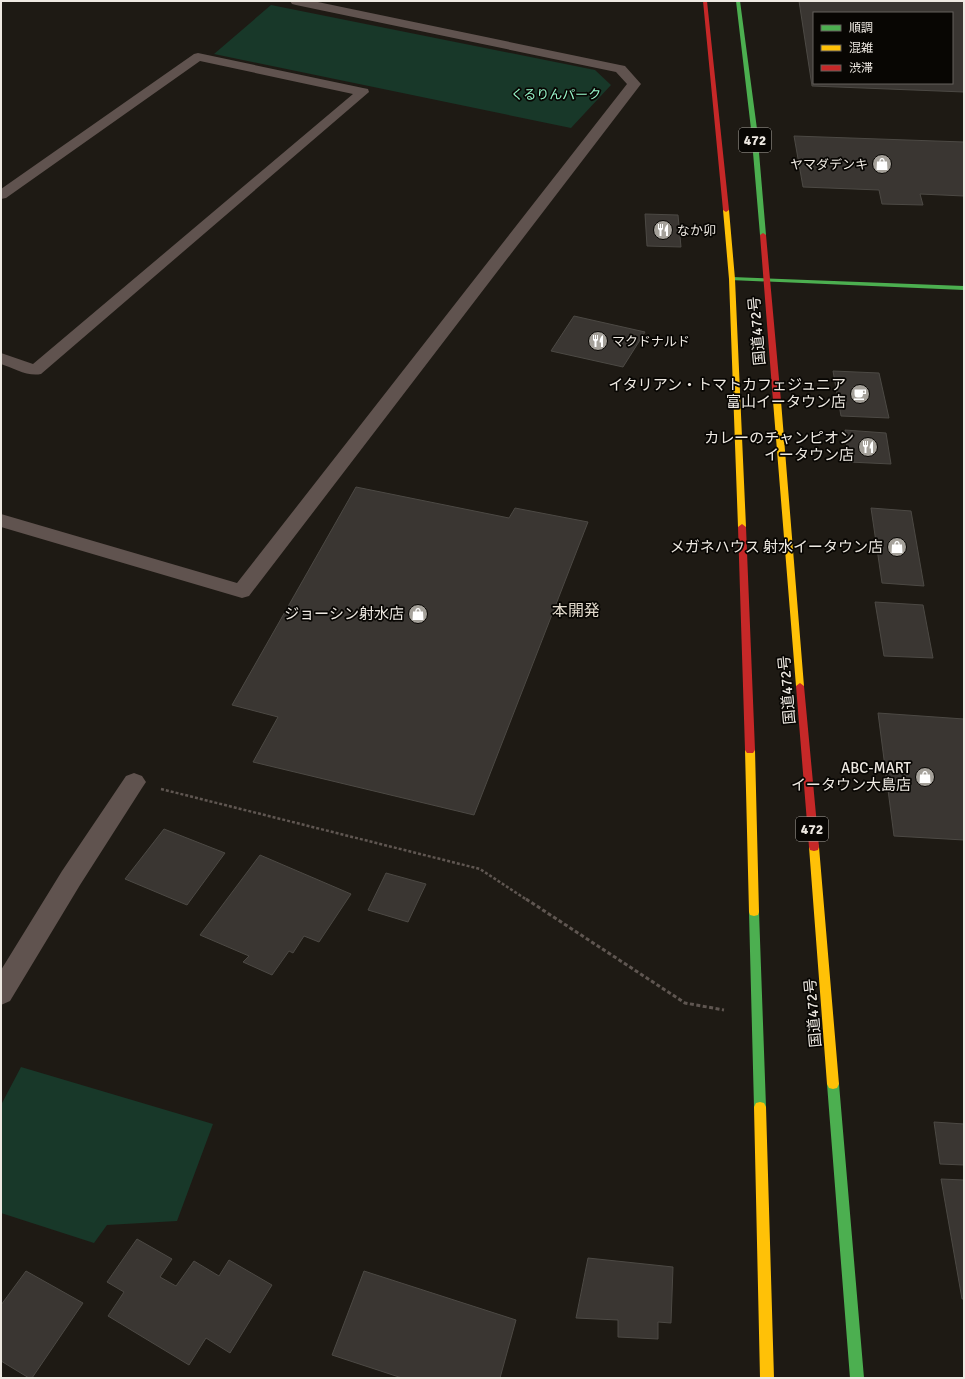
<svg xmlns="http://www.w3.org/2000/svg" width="965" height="1379" font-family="Signika,'Noto Sans JP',sans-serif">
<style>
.green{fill:#183829}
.building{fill:#3a3632;stroke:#4c4944;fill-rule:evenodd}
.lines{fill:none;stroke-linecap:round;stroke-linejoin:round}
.path-far1{stroke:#5f5651;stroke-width:2.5;stroke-dasharray:3 2;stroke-linecap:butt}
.path{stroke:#5f5651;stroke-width:3;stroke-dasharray:4 2.5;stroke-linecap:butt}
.lane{fill:#60534f;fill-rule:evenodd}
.street{fill:#60534f;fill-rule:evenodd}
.fast{fill:#4caf50;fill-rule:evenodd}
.slow{fill:#ffc107;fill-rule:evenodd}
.jam{fill:#c62828;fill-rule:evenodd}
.labels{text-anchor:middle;stroke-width:3.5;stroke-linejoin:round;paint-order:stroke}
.far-park-label{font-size:13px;fill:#99f9cc;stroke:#080603}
.far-poi-label{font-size:13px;fill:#eee9e2;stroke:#080603;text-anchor:start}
.shield{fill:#080603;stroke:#a9a59f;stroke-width:1}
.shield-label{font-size:14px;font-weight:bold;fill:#eee9e2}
.street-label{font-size:15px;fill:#eee9e2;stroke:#080603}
.poi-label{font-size:15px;fill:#eee9e2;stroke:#080603;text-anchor:end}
.neighbourhood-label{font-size:16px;fill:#e2dacc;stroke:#080603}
</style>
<rect width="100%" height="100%" fill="#1e1a14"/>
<!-- green -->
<path class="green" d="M271 5 595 70 611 85 571 128 214 54Z
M21 1067 213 1124 177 1221 107 1225 94 1243 1 1213V1105Z"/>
<!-- building -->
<path class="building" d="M799 1H964V92L812 86ZM814 13H952V83H814Z
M794 136 964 142V196L920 194 923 205 882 204 879 190 803 187Z
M645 214 678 215 681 247 647 246Z
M574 316 645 332 623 367 551 351Z
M833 371 879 373 889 418 841 416Z
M845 430 886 433 891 464 849 462Z
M356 487 509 518 515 508 588 522 474 815 253 762 278 717 232 705Z
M871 508 911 511 924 586 882 583Z
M875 602 923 605 933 658 884 656Z
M878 713 964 719V840L894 836Z
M164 829 225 853 187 905 125 879Z
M260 855 351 894 319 942 304 936 293 953 289 951 272 975 243 962 249 956 200 935Z
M386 873 426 884 408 922 368 910Z
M934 1122 964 1124V1165L940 1164Z
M941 1179 964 1180V1299H962Z
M137 1239 172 1259 160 1277 176 1286 194 1261 219 1276 229 1260 272 1285 230 1353 206 1338 189 1365 108 1316 124 1292 107 1282Z
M588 1258 673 1267 671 1323 658 1322V1339L618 1337V1320L576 1318Z
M26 1271 83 1303 32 1378H29L1 1361V1305Z
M364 1271 516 1320 500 1378H402L332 1355Z"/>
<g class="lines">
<!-- path-far1 -->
<path class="path-far1" d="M161 789 480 869 527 900"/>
<!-- path -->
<path class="path" d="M526 899 685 1003 724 1010"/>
<!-- lane -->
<path class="lane" d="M198 53 363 88 368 89 369 92 41 374C28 377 13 368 1 364V353L33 364 353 94 200 61 6 198 1 199V189L194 54Z"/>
<!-- street -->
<path class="street" d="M290 1H313L620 65 625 66 641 84 249 596 242 598 1 527V514L237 583 627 84 616 72 296 5 292 4Z
M134 773 142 776 146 782 142 788 80 885 10 1001 1 1005V970L62 871 126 776Z"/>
<!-- fast -->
<path class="fast" d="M736 1H740L757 129 766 235 763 237 760 235 751 129Z
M732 277 964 286V290L730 280V278Z
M754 908 758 909 759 912 766 1107 764 1111 760 1112 756 1111 754 1107 749 912 750 909Z
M833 1079 837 1080 839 1084 864 1378H850L827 1084 829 1080Z"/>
<!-- slow -->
<path class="slow" d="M726 208 729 210 735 279 746 527 742 530 738 527 729 279 723 210Z
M774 399H780L781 401 804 686 800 689 796 686 773 401Z
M750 746 753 747 755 750 759 912 758 915 754 916 750 915 749 912 745 750 747 747Z
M814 843 818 844 819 847 839 1084 837 1088 833 1089 829 1088 827 1084 809 847 810 844Z
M760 1102 764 1103 766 1107 774 1378H760L754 1107 756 1103Z"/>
<!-- jam -->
<path class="jam" d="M703 1H707L729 210 726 212 723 210Z
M763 233 766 235 781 401 777 403 773 401 760 235Z
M742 524 746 527 755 750 753 753H747L745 750 738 527Z
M800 683 804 686 819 847 818 850 814 851 810 850 809 847 796 686Z"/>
</g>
<!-- icons -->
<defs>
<symbol id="shop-disc" viewBox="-11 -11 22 22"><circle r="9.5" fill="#a5a19a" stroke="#080603"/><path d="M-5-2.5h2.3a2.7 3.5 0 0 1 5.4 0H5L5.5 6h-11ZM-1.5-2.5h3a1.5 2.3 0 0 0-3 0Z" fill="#fff"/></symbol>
<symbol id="restaurant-disc" viewBox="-11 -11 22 22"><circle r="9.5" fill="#a5a19a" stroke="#080603"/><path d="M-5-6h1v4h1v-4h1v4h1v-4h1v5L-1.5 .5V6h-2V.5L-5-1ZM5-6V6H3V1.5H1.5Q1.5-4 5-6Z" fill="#fff"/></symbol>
<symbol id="cafe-disc" viewBox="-11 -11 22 22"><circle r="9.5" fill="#a5a19a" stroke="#080603"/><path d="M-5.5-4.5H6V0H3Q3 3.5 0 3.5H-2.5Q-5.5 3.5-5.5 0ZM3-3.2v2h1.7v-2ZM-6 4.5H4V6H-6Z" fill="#fff"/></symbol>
</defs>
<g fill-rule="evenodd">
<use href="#shop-disc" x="871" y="153" width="22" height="22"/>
<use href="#restaurant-disc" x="652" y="219" width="22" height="22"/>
<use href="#restaurant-disc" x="587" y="330" width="22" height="22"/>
<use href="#cafe-disc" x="849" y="383" width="22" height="22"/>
<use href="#restaurant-disc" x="857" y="436" width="22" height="22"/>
<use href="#shop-disc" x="886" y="536" width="22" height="22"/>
<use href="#shop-disc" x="407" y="603" width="22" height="22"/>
<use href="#shop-disc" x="914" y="766" width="22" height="22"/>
</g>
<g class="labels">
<!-- far-park labels -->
<g class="far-park-label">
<text x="556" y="99">くるりんパーク</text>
</g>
<!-- far-poi labels -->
<g class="far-poi-label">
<text x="868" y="169" text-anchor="end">ヤマダデンキ</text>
<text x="677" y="235">なか卯</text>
<text x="612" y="346">マクドナルド</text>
</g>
<!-- shield labels -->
<g class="shield">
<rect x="739" y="128" width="32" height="24" rx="3"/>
<rect x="796" y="817" width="32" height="24" rx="3"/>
</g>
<g class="shield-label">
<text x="755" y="145">472</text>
<text x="812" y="834">472</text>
</g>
<!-- street labels -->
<g class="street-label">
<text transform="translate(757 331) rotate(-95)" y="5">国道472号</text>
<text transform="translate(787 690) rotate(-95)" y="5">国道472号</text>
<text transform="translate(813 1013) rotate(-95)" y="5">国道472号</text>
</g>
<!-- poi labels -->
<g class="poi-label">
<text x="846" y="390">イタリアン・トマトカフェジュニア<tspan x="846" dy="17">富山イータウン店</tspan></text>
<text x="854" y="443">カレーのチャンピオン<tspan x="854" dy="17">イータウン店</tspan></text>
<text x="883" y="552">メガネハウス 射水イータウン店</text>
<text x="404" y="619">ジョーシン射水店</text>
<text x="911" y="773">ABC-MART<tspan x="911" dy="17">イータウン大島店</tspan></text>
</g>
<!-- neighbourhood labels -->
<g class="neighbourhood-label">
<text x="576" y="616">本開発</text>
</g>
</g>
<!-- border -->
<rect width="965" height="1379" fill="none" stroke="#eee9e2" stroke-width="4"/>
<!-- legend -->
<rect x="813" y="12" width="140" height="72" fill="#080603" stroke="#64615c"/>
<rect x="821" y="25" width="20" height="6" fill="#4caf50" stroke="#64615c"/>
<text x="849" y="32" font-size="12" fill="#eee9e2">順調</text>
<rect x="821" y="45" width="20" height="6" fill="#ffc107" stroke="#64615c"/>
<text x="849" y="52" font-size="12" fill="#eee9e2">混雑</text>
<rect x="821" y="65" width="20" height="6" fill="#c62828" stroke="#64615c"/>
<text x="849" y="72" font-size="12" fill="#eee9e2">渋滞</text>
</svg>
